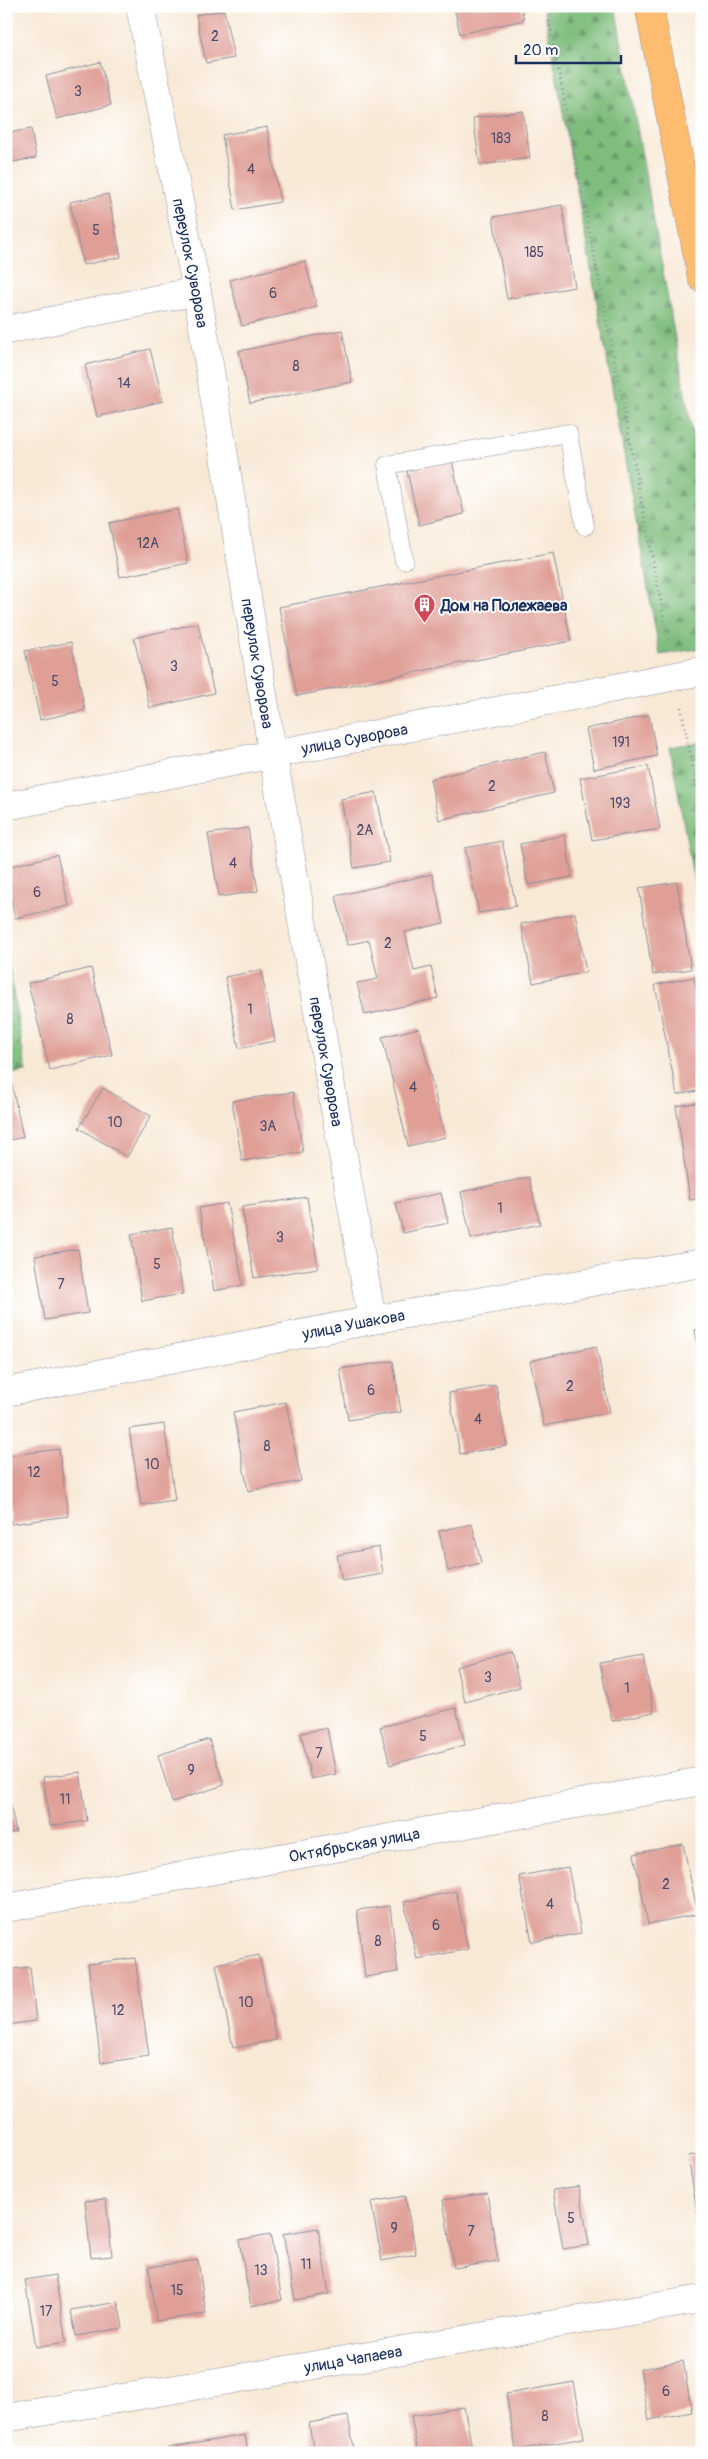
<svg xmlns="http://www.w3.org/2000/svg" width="708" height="2459" font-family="Pangolin,sans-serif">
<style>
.forest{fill:url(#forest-firs);stroke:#4d766e}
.building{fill:#df9f96}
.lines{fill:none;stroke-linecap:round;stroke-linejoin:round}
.lane-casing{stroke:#8a8c9a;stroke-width:19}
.street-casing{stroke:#8a8c9a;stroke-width:29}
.primary-casing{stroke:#8a8c9a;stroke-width:29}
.path{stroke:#8a8c9a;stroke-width:3;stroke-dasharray:1 4;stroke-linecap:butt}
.lane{stroke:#fff;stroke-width:18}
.street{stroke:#fff;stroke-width:28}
.primary{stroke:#febc70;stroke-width:28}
.labels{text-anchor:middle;stroke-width:4;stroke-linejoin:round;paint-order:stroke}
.number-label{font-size:14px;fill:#4c4b6c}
.street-label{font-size:16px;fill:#1b2f5e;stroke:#fff}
.poi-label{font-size:16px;font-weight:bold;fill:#1b2f5e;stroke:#fff;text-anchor:start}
</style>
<defs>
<pattern id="forest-firs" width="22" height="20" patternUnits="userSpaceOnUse" patternTransform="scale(1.25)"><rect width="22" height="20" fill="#7fbd7d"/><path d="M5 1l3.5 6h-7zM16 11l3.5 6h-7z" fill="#679a6a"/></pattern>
</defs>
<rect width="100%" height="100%" fill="#fff"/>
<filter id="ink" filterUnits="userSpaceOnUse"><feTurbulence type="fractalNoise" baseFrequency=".02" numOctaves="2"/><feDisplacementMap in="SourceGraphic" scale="10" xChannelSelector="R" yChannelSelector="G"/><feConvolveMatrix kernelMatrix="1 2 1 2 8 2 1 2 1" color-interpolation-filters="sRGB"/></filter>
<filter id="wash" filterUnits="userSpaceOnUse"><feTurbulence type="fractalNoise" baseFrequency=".0096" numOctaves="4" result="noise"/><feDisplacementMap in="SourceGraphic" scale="20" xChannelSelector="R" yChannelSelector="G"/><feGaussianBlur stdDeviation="1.12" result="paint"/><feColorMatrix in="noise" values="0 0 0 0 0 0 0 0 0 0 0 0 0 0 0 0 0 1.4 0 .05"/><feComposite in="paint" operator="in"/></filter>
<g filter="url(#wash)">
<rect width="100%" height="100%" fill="#f8e9d6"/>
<!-- forest -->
<path class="forest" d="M544 6H615L702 488V648L660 655Z
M702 742V927L670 747Z
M6 948 26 1071 6 1075Z"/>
<g id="blocks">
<!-- building -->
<path class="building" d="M454 6H521L524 20 460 34Z
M224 10 234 58 206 63 196 15Z
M100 62 111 105 57 119 46 76Z
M523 111 530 158 480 165 473 118Z
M267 127 280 202 235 210 222 135Z
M31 129 36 158 6 163V133Z
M108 194 121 257 83 265 70 202Z
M562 205 575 287 507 299 493 217Z
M305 261 317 307 242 326 230 280Z
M342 330 352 382 250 403 239 351Z
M150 349 163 401 97 417 85 365Z
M452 461 464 514 419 525 407 471Z
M177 509 188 563 120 577 109 523Z
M553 553 571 641 297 696 279 607Z
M198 623 214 693 150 708 134 638Z
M71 642 85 710 40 720 25 651Z
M649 715 657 756 594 769 586 729Z
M545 752 554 793 439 820 430 779Z
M648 766 660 829 592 840 580 778Z
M376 792 390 862 354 868 341 799Z
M248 828 258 891 219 897 208 834Z
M565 835 572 877 528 885 520 844Z
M502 841 516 906 479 913 465 848Z
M57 855 69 906 15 918 6 877V867Z
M432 874 444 923 405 932 414 971 431 967 438 998 365 1015 357 983 378 979 369 940 347 945 336 896Z
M677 882 691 969 653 975 639 888Z
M575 913 586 972 533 983 521 924Z
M91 968 112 1055 50 1070 28 983Z
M261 970 275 1041 239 1048 225 977Z
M694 977 702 1017V1090L677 1095 655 985Z
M419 1028 445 1137 408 1146 382 1037Z
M12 1085 23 1137 6 1141V1087Z
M103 1088 151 1116 127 1157 79 1128Z
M293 1092 303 1152 242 1161 232 1101Z
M702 1102V1198L690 1200 676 1106Z
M529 1177 540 1224 471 1239 461 1192Z
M441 1193 448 1223 403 1233 396 1203Z
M307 1197 318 1268 254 1278 242 1207Z
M227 1203 243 1285 214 1291 199 1208Z
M172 1227 183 1294 142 1301 131 1234Z
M78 1249 88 1313 45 1320 35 1256Z
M702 1328V1361H701L695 1330Z
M596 1346 610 1412 544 1426 530 1361Z
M393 1361 401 1412 348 1420 340 1369Z
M496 1385 507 1446 460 1454 449 1393Z
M286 1402 301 1481 248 1491 233 1412Z
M164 1424 175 1500 141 1505 129 1429Z
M59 1449 68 1516 11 1524 6 1488V1456Z
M472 1524 481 1563 448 1571 439 1531Z
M379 1547 383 1574 342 1581 337 1555Z
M511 1652 520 1687 465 1702 456 1667Z
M643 1655 654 1712 612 1721 600 1663Z
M456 1708 465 1745 390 1765 380 1727Z
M327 1728 336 1774 311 1779 301 1733Z
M209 1739 224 1785 172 1802 158 1755Z
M80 1772 87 1821 50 1826 43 1777Z
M6 1794H8L16 1832 6 1834Z
M683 1844 698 1914 648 1924 634 1854Z
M568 1867 581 1933 532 1942 519 1876Z
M456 1891 468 1949 417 1959 404 1902Z
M390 1906 398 1972 365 1977 357 1910Z
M259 1955 276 2040 233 2048 216 1964Z
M135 1958 149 2056 101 2063 88 1964Z
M30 1967 36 2021 6 2025V1970Z
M702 2153V2224H699L688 2156Z
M579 2186 589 2245 563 2249 553 2190Z
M487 2193 498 2261 454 2268 443 2200Z
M405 2196 416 2254 382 2261 371 2202Z
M106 2199 112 2256 91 2258 85 2201Z
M318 2228 329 2294 295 2300 283 2234Z
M270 2234 282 2300 251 2306 239 2240Z
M198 2260 206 2314 156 2321 149 2267Z
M55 2275 66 2342 36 2347 25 2280Z
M118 2302 123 2328 76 2336 71 2310Z
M683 2361 692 2412 649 2420 640 2369Z
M574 2382 584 2438 516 2450 506 2394Z
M464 2407 473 2453H418L411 2416Z
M348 2416 355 2453H314L309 2423Z
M245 2435 248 2453H168V2448Z"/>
</g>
</g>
<g filter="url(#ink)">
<use href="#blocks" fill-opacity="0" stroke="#8a8c9a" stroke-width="1"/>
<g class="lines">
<defs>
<path id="lane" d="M404 560 387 465 568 433 585 526"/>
<g id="street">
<path id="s1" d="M140 6 197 291 273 756 372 1320"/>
<path d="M6 330 197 291"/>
<path id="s2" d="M6 806 702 671"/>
<path id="s3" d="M6 1392 372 1320 702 1263"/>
<path id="s4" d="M6 1908 702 1781"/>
<path id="s5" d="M6 2418 702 2299"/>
</g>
<path id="primary" d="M649 6 702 278"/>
</defs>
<!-- lane casing -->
<use href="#lane" class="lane-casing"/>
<!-- street casing -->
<use href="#street" class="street-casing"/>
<!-- primary casing -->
<use href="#primary" class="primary-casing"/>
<!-- path -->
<path class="path" d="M546 6 669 644
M681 707 702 814"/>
<!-- lane -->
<use href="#lane" class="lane"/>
<!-- street -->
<use href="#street" class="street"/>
<!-- primary -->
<use href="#primary" class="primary"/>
</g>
</g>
<!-- icons -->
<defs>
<symbol id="building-pin" viewBox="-11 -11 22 30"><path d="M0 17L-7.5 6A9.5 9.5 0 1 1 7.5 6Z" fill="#d1495b" stroke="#fff"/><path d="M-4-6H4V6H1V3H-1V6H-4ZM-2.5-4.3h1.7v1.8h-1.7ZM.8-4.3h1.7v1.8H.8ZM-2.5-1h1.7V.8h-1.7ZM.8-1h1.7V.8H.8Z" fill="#fff"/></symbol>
</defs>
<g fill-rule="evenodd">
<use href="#building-pin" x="412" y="592" width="25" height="34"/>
</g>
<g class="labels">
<!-- number labels -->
<g class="number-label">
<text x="215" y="41">2</text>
<text x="78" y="96">3</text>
<text x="501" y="143">183</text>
<text x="251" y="174">4</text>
<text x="96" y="235">5</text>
<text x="534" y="257">185</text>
<text x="273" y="298">6</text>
<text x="296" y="371">8</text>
<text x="124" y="388">14</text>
<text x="148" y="548">12А</text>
<text x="174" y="671">3</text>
<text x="55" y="686">5</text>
<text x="621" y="747">191</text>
<text x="492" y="791">2</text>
<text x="620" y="808">193</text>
<text x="365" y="835">2А</text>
<text x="233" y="868">4</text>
<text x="37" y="897">6</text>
<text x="388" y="948">2</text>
<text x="250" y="1014">1</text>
<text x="70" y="1024">8</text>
<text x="413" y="1092">4</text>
<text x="115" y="1127">10</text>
<text x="268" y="1131">3А</text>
<text x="500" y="1213">1</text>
<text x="280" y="1242">3</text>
<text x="157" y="1269">5</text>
<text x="61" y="1289">7</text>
<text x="570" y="1391">2</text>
<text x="371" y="1395">6</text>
<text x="478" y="1424">4</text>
<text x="267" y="1451">8</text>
<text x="152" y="1469">10</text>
<text x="34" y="1477">12</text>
<text x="488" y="1682">3</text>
<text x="627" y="1693">1</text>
<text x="423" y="1741">5</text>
<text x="319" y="1758">7</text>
<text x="191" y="1775">9</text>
<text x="65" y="1804">11</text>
<text x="666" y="1889">2</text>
<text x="550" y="1909">4</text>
<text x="436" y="1930">6</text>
<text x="378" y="1946">8</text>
<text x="246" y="2007">10</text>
<text x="118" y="2015">12</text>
<text x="571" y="2223">5</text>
<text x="394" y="2233">9</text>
<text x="471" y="2236">7</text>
<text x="306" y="2269">11</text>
<text x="261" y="2275">13</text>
<text x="177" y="2295">15</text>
<text x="46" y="2316">17</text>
<text x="666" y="2396">6</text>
<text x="545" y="2421">8</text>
</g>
<!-- street labels -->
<g class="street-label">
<text dy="6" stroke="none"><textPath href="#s1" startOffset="262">переулок Суворова</textPath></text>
<text dy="6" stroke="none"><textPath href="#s1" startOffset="668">переулок Суворова</textPath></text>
<text dy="6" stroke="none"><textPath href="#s2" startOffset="355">улица Суворова</textPath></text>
<text dy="6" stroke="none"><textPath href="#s1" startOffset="1072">переулок Суворова</textPath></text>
<text dy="6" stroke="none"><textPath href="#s3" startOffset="354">улица Ушакова</textPath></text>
<text dy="6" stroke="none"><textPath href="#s4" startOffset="354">Октябрьская улица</textPath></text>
<text dy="6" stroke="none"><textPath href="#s5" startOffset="352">улица Чапаева</textPath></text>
</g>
<!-- poi labels -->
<g class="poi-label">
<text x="441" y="611">Дом на Полежаева</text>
</g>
</g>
<!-- margin -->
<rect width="708" height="2459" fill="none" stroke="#fff" stroke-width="25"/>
<!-- scale -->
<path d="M516 55v8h105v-8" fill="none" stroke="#1b2f5e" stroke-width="2.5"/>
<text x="523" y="55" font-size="15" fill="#1b2f5e" stroke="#ffffff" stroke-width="4" paint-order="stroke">20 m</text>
</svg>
